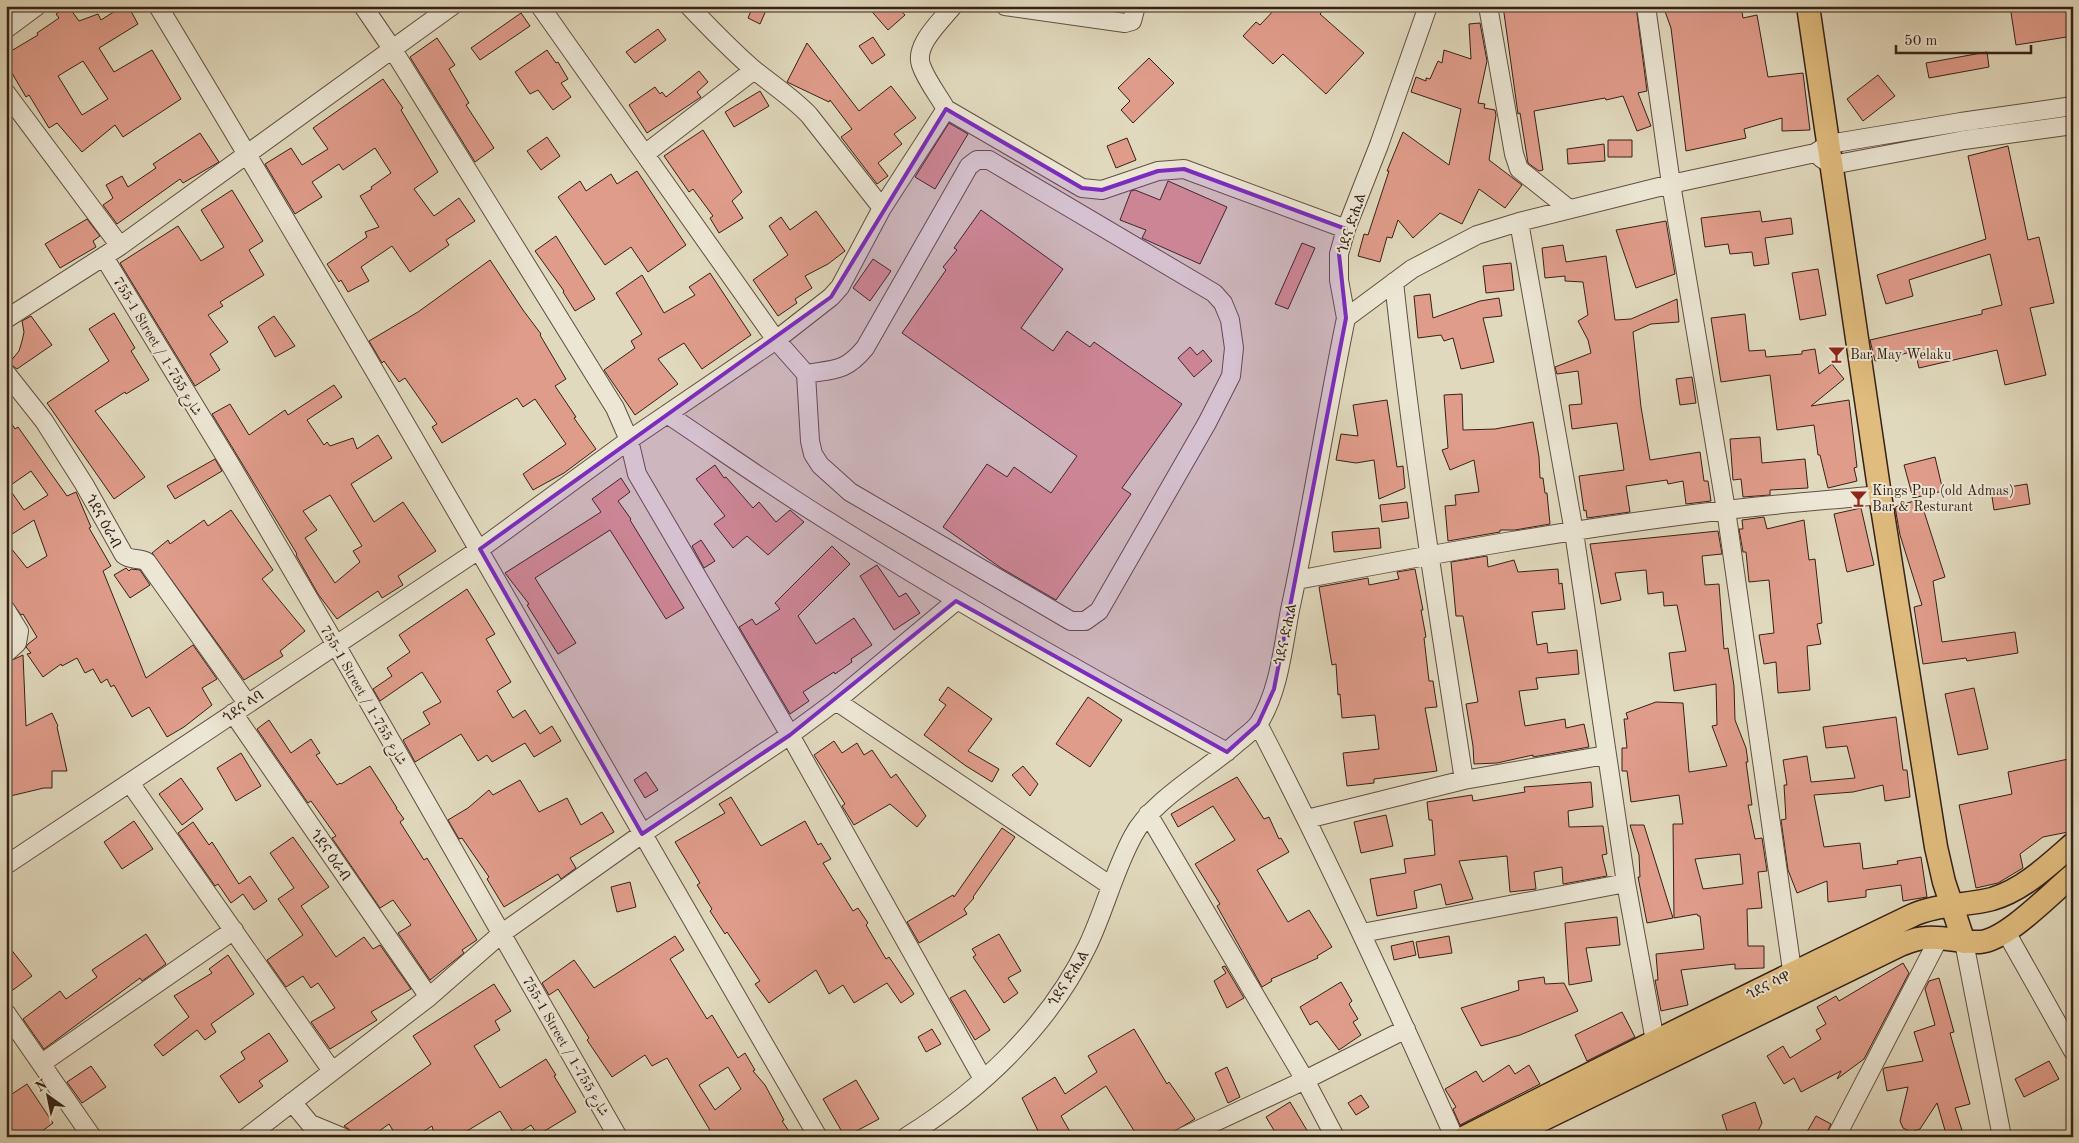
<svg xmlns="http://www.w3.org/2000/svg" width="2079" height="1143" font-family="'Old Standard TT',Amiri,'Noto Serif Ethiopic',serif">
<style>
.building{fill:#e09c8b;stroke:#362116;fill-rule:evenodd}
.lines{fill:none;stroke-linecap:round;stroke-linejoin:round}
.minor-casing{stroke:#614f40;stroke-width:20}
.major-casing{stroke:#362116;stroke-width:25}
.minor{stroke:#ece6d4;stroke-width:18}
.major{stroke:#e0bc7e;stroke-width:22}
.marked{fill:#7b2cbf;fill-opacity:0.2;stroke:#7b2cbf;stroke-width:4;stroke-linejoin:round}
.labels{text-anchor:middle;stroke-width:4;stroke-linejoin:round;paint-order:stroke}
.street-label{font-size:14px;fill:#362116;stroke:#ece6d4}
.poi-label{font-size:14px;fill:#362116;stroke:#ece6d4;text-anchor:start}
</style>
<rect width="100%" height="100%" fill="#e1d9bd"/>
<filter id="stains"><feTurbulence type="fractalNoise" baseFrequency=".004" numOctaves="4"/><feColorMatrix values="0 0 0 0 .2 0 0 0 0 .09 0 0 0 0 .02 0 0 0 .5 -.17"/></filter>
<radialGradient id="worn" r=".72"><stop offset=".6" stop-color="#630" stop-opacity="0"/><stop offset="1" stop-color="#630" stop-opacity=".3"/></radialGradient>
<!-- building -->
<path class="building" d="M68 6 79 21 98 14 101 20 123 6H128L138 24 99 48 114 72 152 50 181 99 123 137 115 125 82 152 57 123 49 128 29 95 26 97 6 63V54L38 35 37 33 59 18 56 14ZM83 61 108 99 82 115 58 76Z
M753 6H768L760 24 748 18Z
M867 6H897L905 15 888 30Z
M1278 6H1327L1320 14 1364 53 1326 94 1283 54 1273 64 1243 36 1256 22 1260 25Z
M1503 6H1636L1647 91 1638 93 1651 126 1637 131 1623 96 1606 100 1605 98 1534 111 1543 170 1539 171 1528 163 1520 113 1518 114Z
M1663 6H1741L1743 18 1757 15 1768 77 1803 73 1810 130 1782 131V118L1744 129 1746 138 1686 151 1671 28Z
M2010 6H2073V36L2016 45Z
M521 13 530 26 480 60 471 48Z
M1480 23 1487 61 1478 103 1485 104 1484 108 1495 110 1496 115 1489 160 1522 185 1505 208 1479 189 1462 224 1440 213 1413 238 1398 220 1392 238 1387 237 1380 262 1358 256 1364 234 1368 235 1389 171H1387L1403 132 1449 165 1461 109 1411 92 1416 77 1426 81V78L1430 79 1438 61 1442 63 1444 50 1471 59 1469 24Z
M658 29 666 40 635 63 626 52Z
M873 37 885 55 872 64 859 46Z
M437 38 455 65 449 69 469 103 466 105 494 148 475 162 410 57Z
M807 43 859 111 891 86 916 118 894 134 902 144 878 163 888 176 877 184 841 137 852 129 830 100 829 102 787 82Z
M547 50 556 63 558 62 568 79 561 83 571 97 553 110 538 90 530 94 515 72Z
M1987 52 1989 67 1929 78 1926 63Z
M1149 58 1174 83 1133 123 1121 110 1130 101 1118 88Z
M699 71 708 82 697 92 701 97 647 133 629 105 655 87 660 94 662 92 666 97Z
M1878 75 1895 96 1863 121 1847 99Z
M383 79 403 108 401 110 438 172 414 189 434 216 459 198 475 221 446 240 449 245 410 272 392 246 361 267 369 281 348 292 341 280 339 282 327 264 367 237 365 232 379 227 360 196 372 189 371 187 391 173 375 148 343 170 339 164 312 182 322 197 295 214 265 164 291 148 302 165 328 149 313 128Z
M760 91 769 106 734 127 725 112Z
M949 123 968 134 935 189 915 177Z
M703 130 742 192 732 201 743 218 719 233 710 218 713 216 693 189 689 192 664 156Z
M200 133 219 162 183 183 180 179 117 224 103 205 113 198 106 185 122 176 128 187 156 168 153 164Z
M547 137 560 156 541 170 527 151Z
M1127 138 1136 160 1116 168 1107 146Z
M1608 140H1632V157H1608Z
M1604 144 1605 161 1568 164 1567 149Z
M2008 146 2028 240 2039 237 2054 303 2030 308 2046 375 2005 385 1997 350 1919 368 1915 351 1875 361 1870 340 1982 314V310L2002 305 1990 254 1909 280 1913 296 1886 304 1877 275 1986 239 1968 156Z
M637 171 686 245 648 272 631 247 605 265 558 197 580 181 586 191 611 174 617 184Z
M1168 181 1227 207 1200 264 1144 239 1142 238 1146 230 1120 220 1131 191 1135 190 1160 200Z
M232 190 263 241 249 250 264 275 220 302 223 306 208 315 228 342 210 354 220 370 195 386 120 263 178 226 201 261 224 247 201 210Z
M981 210 1063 269 1021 328 1053 351 1067 331 1090 347 1094 342 1182 404 1122 488 1131 494 1056 600 1001 568 943 527 987 464 1007 477 1014 467 1051 493 1077 456 902 333 946 270 943 267 957 250 954 248Z
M816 211 845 251 828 264 805 276 812 288 795 299 797 303 778 316 753 280 788 255 769 226 781 217 790 230Z
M1760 211 1762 222 1791 218 1793 234 1765 238 1769 264 1754 266 1752 252 1730 254 1728 244 1705 247 1701 218Z
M87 219 100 236 93 241 96 247 60 268 45 244Z
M1666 221 1675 274 1636 288 1616 230Z
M556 236 595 299 575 311 563 292 564 291 535 251Z
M1302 243 1315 248 1288 309 1275 304Z
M1563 245 1566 262 1606 256 1615 320 1631 319 1677 299 1679 322 1651 324 1633 332 1641 407 1650 460 1700 452 1704 481H1708L1711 501 1686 504 1683 481 1668 484 1667 480 1626 486 1630 512 1587 518 1586 510 1584 511 1579 476 1624 470 1617 423 1572 429 1569 405 1582 404 1578 371 1557 374 1555 367 1591 353 1588 340 1578 321 1588 315 1583 282 1565 281V276L1545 278 1542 248Z
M873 259 891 271 870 301 853 288Z
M490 260 523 310 541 334 540 335 566 379 555 386 576 417 574 418 596 449 564 473 533 490 523 474 566 444 535 399 523 407 517 398 442 443 432 427 437 424 405 378 399 382 384 361 382 363 369 341 418 312Z
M1511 263 1514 290 1486 293 1483 266Z
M1818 269 1826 315 1800 320 1792 273Z
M710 273 751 335 702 369 684 343 658 359 678 384 635 415 604 370 635 348 631 341 642 334 616 293 642 275 664 313 695 295 689 287Z
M1430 294 1433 318 1480 301 1499 298 1502 316 1483 318 1494 362 1461 369 1453 338 1444 341 1441 335 1418 338 1414 296Z
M114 313 135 348 131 351 149 380 126 394 125 392 95 411 145 477 114 499 47 403 109 361 89 329Z
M1745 314 1749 351 1765 350 1766 357 1802 354V351L1815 349 1819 374 1832 364 1844 379 1811 406 1849 400 1857 467 1854 468 1857 481 1828 488 1820 455H1818L1814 425 1777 430 1770 375 1721 382 1711 318Z
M31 316 52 345 17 369 9 363 19 351 22 341 24 332 22 321Z
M274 316 295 346 275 357 258 327Z
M1190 347 1197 355 1203 350 1212 361 1194 377 1178 358Z
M1692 377 1696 403 1680 405 1676 379Z
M334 385 342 397 307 420 324 445 327 442 330 446 353 438 357 449 378 435 392 458 351 484 374 522 403 502 436 551 398 576 403 585 382 598 378 591 337 619 318 594 296 555 297 554 212 414 230 404 249 435 285 410 288 415ZM330 495 362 546 353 551 360 562 335 583 305 538 317 530 303 511Z
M1462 394 1463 430 1495 429 1533 422 1539 457 1540 478H1543L1545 493H1547L1550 524 1515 530H1500V532L1448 541 1445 506 1456 505 1455 495 1479 492 1474 460 1450 470 1442 450 1448 448 1444 395Z
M1387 400 1397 467 1403 466 1405 488 1379 499 1374 460 1356 463 1336 460 1341 434 1358 436 1353 405Z
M6 415 15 429 18 427 67 496 76 492 91 527 89 528 111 566 103 571 146 678 193 645 217 679 202 688 212 705 184 727 167 737 149 707 132 717 114 685 111 687 107 679 101 683 93 669 85 673 77 658 62 666 61 664 43 677 27 654 31 653 26 647 28 644 37 637 23 614 21 615 11 601 6 599V542L27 568 47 556 34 520 6 538ZM31 471 48 495 24 510 8 487Z
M1760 437 1762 463 1805 459 1808 488 1770 490V495L1743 497 1741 479 1733 480 1730 439Z
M1935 457 1943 491 1913 498 1904 465Z
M215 459 222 471 175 499 167 486Z
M715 465 724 478 726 477 753 508 759 502 776 522 790 510 804 522 768 555 747 536 733 548 714 524 725 516 696 479Z
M621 478 630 492 618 501 631 519 630 520 684 608 666 619 610 530 535 578 576 643 558 654 527 605 529 604 505 573 601 512 592 499Z
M2027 484 2030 504 1994 510 1991 490Z
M1920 499 1945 577 1933 581 1942 642 2015 632 2018 653 1967 661 1966 658 1923 664 1914 607 1922 605 1900 535 1895 507Z
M1407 502 1409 518 1382 522 1380 505Z
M1861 508 1874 565 1847 572 1834 514Z
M231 510 273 570 262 579 305 631 280 651 283 656 244 680 152 553 168 540 170 544 204 520 208 526Z
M1764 517 1767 529 1804 520 1809 560 1815 559 1822 623 1817 624 1821 644 1807 646 1810 690 1778 693 1776 662 1764 664 1759 635 1774 633 1769 580 1749 582 1746 552H1743L1739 529H1743L1742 520Z
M1379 528 1381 548 1334 552 1332 532Z
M1718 531 1722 554 1702 556 1705 585 1719 584 1724 649 1728 648 1734 686 1735 720 1746 748 1748 762H1746L1752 805H1748L1755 839 1762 838 1767 871 1758 872 1762 908 1747 909 1748 946H1764V968L1735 969V964L1681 970 1688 1005 1661 1011 1655 980H1658L1656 954 1704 949 1700 916H1698L1697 914 1674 918 1673 824H1683L1679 795 1631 802 1627 771H1622V748H1627L1624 719H1628L1626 713 1656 702 1683 703 1689 772 1727 766 1712 726 1717 725 1716 684 1674 691 1669 653 1686 651 1677 605 1664 606 1663 592 1648 594 1646 570 1615 573 1621 600 1601 604 1590 544ZM1740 854 1743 884 1703 889 1695 859Z
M701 540 715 561 704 568 692 546Z
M832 546 850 564 798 616 816 644 854 618 872 645 851 659 852 662 835 674 834 672 803 692 809 701 790 714 739 627 752 619 756 625 780 609 775 603Z
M1487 556 1488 567 1514 560 1518 572 1558 569 1559 584 1562 583 1565 609 1532 612 1537 645 1547 643 1548 653 1577 650 1579 674 1536 678 1538 689 1519 691 1525 726 1565 719 1566 728 1584 724 1589 747 1533 757V755L1497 763 1474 764 1473 746 1466 704 1478 702 1463 616H1456L1451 562Z
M877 565 899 597 906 593 920 613 894 630 860 576Z
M126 568 129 571 131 569 140 570 150 585 130 598 114 575Z
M1415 569 1423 610H1421L1426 637 1424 638 1429 681H1433L1437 707 1425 708 1437 771 1374 779V783L1347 786 1343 753 1379 749 1375 715 1342 718 1340 694 1338 695 1336 664 1332 665 1319 587 1368 578 1369 585 1399 579 1397 572Z
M467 589 495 634 486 639 511 682 497 691 513 718 525 710 540 734 552 726 561 741 534 757 525 743 492 762 487 755 478 761 461 734 415 762 403 740 430 724 423 712 441 702 422 672 380 701 373 689 392 676 387 668 410 652 399 635Z
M23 655 26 726 52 713 58 726 57 727 67 771H52V788H44L6 797V663Z
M948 687 992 719 968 751 999 769 992 782 966 766 924 735 946 705 939 700Z
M1974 688 1988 749 1958 755 1945 694Z
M1088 697 1122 720 1090 767 1056 744Z
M1896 717 1903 770H1907L1910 797 1885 801 1883 785 1853 792 1814 795 1824 847 1860 843 1863 869 1898 864 1897 861 1921 857 1927 897 1903 901 1901 885 1866 890V897L1828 902 1827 881 1797 893 1788 870 1781 820 1786 819 1784 785H1787L1783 760 1807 756 1811 782 1855 778 1847 746 1826 748 1823 727Z
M269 720 291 753 311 739 320 753 316 755 337 785 340 783 341 784 370 766 397 808H396L404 819 400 822 424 860 427 858 477 940 462 950 464 953 430 980 398 933 411 925 393 900 380 908 332 838 336 836 311 801 308 803 257 729Z
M834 741 842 753 857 743 864 755 872 750 891 778 896 774 926 816 917 827 890 804 854 825 842 806 845 804 814 755Z
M241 753 261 786 236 801 217 768Z
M2073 758V831L2043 837 2020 854 2023 868 1998 883 1976 888 1959 805 2012 794 2008 772Z
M1023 766 1038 784 1030 796 1012 775Z
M646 772 658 790 645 798 634 780Z
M1237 777 1264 819 1269 817 1279 839 1281 838 1289 852 1257 870 1288 922 1309 910 1332 947 1317 956 1318 958 1271 979 1272 981 1262 987 1217 906 1220 904 1195 864 1235 840 1213 806 1178 827 1171 814Z
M181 778 203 809 182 825 159 794Z
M520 780 539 812 567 798 581 825 602 812 614 832 570 858 576 868 561 879 558 874 504 907 487 879 489 877 462 838 459 839 448 820 468 808 489 790 493 795Z
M1591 782 1593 807 1568 811 1569 827 1603 826 1607 854 1602 855 1607 876 1563 884 1562 867 1534 872 1536 889 1510 892 1507 856 1459 861 1473 899 1446 905 1441 884 1414 891 1417 908 1377 916 1370 879 1406 873 1404 859 1435 855 1432 820H1429L1427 802 1472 795 1473 801 1525 792 1524 787Z
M731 797 761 846 805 821 818 845 821 843 831 859 823 863 853 911 858 908 868 923 866 925 886 959 889 957 914 994 901 1003 887 983 854 1003 843 985 829 994 816 970 769 1003 755 984 760 981 727 932 725 934 710 911 712 909 697 885 700 883 675 842 725 813 719 804Z
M1386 815 1393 846 1361 853 1354 822Z
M134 821 153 849 122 869 104 842Z
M193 822 209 845 212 842 239 884 250 876 267 901 254 910 243 894 231 903 218 884 215 886 178 833Z
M1630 825H1644L1673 918 1647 923 1638 877H1640L1639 855Z
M1002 828 1015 837 973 897 974 898 964 909 967 914 919 943 907 922 953 895 954 897Z
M293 837 329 887 301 906 336 957 364 937 373 949 380 945 411 989 371 1012 377 1020 330 1049 311 1022 335 1008 318 983 311 988 303 976 286 987 267 960 303 935 278 899 294 888 270 853Z
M630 882 636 907 617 912 611 887Z
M1617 917 1620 945 1586 948 1592 981 1569 985 1565 923Z
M146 934 166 964 142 981 140 978 44 1049 23 1019 60 991 66 999 97 977 92 970Z
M999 934 1021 971 1008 978 1018 993 1004 1003 973 957 976 955 972 949Z
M675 936 684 950 670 959 707 1019 712 1015 738 1058 745 1053 755 1070 753 1071 765 1085 784 1120 782 1121 793 1137H714L667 1058 652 1066 645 1055 612 1077 587 1040 589 1038 558 989 549 995 542 983 574 960 594 988ZM728 1067 741 1089 715 1110 699 1085Z
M1449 936 1452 953 1419 958 1416 942Z
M1413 941 1416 955 1394 960 1391 946Z
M6 943 32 976 6 995Z
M228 955 254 994 211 1024 216 1032 205 1040 197 1030 163 1056 154 1045 189 1017 174 996 212 973 209 969Z
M1903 963 1909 973 1864 1059 1837 1079 1841 1071 1801 1092 1794 1078 1784 1084 1767 1056 1783 1046 1790 1058 1821 1039 1816 1030 1826 1024 1817 1007 1836 996 1839 1001Z
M1225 966 1244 998 1227 1008 1214 981 1226 973 1222 967Z
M1544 977 1545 984 1564 983 1578 1011 1520 1035 1481 1046 1461 1008 1519 990 1518 981Z
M1939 978 1954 1032 1950 1033 1970 1104 1955 1108 1964 1137H1947L1937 1103 1920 1129 1911 1132 1903 1128 1900 1121 1908 1087 1887 1091 1883 1070 1884 1068 1923 1061 1914 1032 1935 1025 1925 989 1929 981Z
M1341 982 1352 1001 1349 1004 1358 1019 1353 1022 1361 1035 1339 1050 1317 1021 1310 1025 1300 1007Z
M494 984 511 1011 495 1021 500 1030 474 1046 500 1088 546 1059 556 1075 554 1076 576 1112 538 1135 531 1125 515 1135 500 1111 457 1137H435L432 1126 415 1137H397L389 1124 371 1137H352L350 1130 344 1126 431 1064 413 1036Z
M965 990 990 1030 975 1040 950 998Z
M1622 1012 1635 1037 1587 1061 1575 1035Z
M932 1029 941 1044 926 1052 918 1037Z
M1134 1029 1167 1084 1169 1082 1195 1119 1165 1137H1138L1106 1086 1061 1116 1073 1137H1041L1022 1098 1055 1077 1065 1094 1097 1072 1088 1056Z
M269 1033 288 1061 259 1081 263 1086 239 1103 220 1076 245 1059 241 1052Z
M2049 1061 2059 1079 2024 1097 2015 1079Z
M1509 1065 1515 1074 1529 1065 1540 1084 1460 1125 1453 1109 1456 1107 1445 1089 1476 1071 1483 1082Z
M91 1066 106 1087 82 1103 67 1082Z
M1227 1067 1240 1097 1228 1103 1215 1073Z
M856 1080 879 1119 845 1137 823 1099Z
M27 1084 53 1123 34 1137H6V1098Z
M1361 1095 1369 1107 1356 1115 1348 1103Z
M1290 1102 1311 1137H1278L1266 1117Z
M1755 1102 1762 1123 1755 1137H1729L1722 1115Z
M1816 1116 1831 1124 1825 1137H1804Z"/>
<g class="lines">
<defs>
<path id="minor" d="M158 6C384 380 599 760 818 1137
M363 6 393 50 615 408 629 440 637 474 790 735 983 1079
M540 6 776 340 806 374 810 441 813 454 820 465 850 492 1071 621H1085L1099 611 1207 423 1231 376 1234 348 1230 320 1223 303 1214 293 989 160H977L969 166 865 348C845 372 835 369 806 374
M689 6C709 27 730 49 752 68 771 84 792 97 809 115L882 208
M1005 6 1125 23 1132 21 1136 6
M1488 6 1514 154 1519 169 1569 209
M1646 6 1671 184 1726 510 1794 984
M6 29 37 6
M6 93 120 246
M946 109C938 95 926 80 921 65 914 45 941 21 953 6
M645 154 754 70
M1821 158 1832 165 1964 140 2073 125
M1519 222 1574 532 1626 883 1657 1052
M104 257 230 464 336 645 618 1137
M1394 282C1412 449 1438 614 1464 780
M1346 318 1412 269 1477 235 1519 222 1671 184 1815 153 1829 144 1961 122 2073 106
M6 319 120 246 452 6
M6 373 44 421 84 484 124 555C131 561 140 557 147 562L247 703
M667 414C721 450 773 487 828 521 958 603 1092 679 1227 752
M1297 580C1439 553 1582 527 1726 510 1777 504 1829 500 1880 495
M6 610 19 631 17 643 6 653
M836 701 1111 886
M233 713 429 997
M1258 724C1328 859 1392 997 1454 1137
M130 783 332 1071
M1148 814 1305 1080 1335 1137
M1307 819 1464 780 1606 755
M6 865 480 549 629 440 776 340 831 297 840 287 882 208 946 109 1082 188 1102 190 1158 171 1184 169 1346 229
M2006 932 2073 1051
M1362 933 1626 883
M1964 942 2002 1137
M6 1013 92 1137
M42 1063 234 930
M292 1102 321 1137
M313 1125 342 1137
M247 1137 429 997 501 934 642 834 790 735 836 701 956 601
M906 1137C981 1090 1050 1025 1088 945 1105 909 1114 871 1133 836 1151 801 1207 770 1237 743 1244 737 1254 730 1259 723 1279 691 1283 647 1290 610 1311 513 1326 415 1346 318L1339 280V254L1346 229 1379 145 1428 6
M1183 1137 1305 1080 1406 1029
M1836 1137 1939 938"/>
<path id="major" d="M1808 6 1880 495 1936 847 1944 882 1964 942
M1465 1137C1613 1062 1761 988 1911 916 1936 904 1965 906 1992 899 2023 890 2049 865 2073 844
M1507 1137 1900 945C1908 942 1917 938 1926 938 1944 936 1962 943 1980 942 2007 940 2051 893 2073 875"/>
</defs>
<!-- minor casing -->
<use href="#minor" class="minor-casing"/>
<!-- major casing -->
<use href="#major" class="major-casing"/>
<!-- minor -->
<use href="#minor" class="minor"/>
<!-- major -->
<use href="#major" class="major"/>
</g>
<!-- marked area -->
<path class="marked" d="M946 109 1082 188 1102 190 1158 171 1184 169 1346 229 1339 254 1346 318 1274 689 1258 724 1227 752 956 601 790 735 642 834 480 549 831 297Z"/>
<!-- icons -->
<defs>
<symbol id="bar-bare" viewBox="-9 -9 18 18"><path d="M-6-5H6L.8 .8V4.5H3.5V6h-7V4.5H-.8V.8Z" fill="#8f2418" stroke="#ece6d4" stroke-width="2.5" paint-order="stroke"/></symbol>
</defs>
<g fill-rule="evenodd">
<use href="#bar-bare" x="1824" y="342" width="25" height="25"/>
<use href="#bar-bare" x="1846" y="486" width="25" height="25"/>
</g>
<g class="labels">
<!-- street labels -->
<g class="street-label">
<text transform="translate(1351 223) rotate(-72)" y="5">ጎደና ድሒል</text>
<text transform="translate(158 346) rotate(59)" y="5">755-1 Street / شارع 755-1</text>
<text transform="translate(104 521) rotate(61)" y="5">ጎደና ዕራብ</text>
<text transform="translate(1285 634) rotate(-78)" y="5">ጎደና ድሒል</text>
<text transform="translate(364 695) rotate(60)" y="5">755-1 Street / شارع 755-1</text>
<text transform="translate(243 706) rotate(-34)" y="5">ጎደና ላባ</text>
<text transform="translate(331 855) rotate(55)" y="5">ጎደና ዕራብ</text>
<text transform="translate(1068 978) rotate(-58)" y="5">ጎደና ድሒል</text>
<text transform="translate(1768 985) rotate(-26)" y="5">ጎደና ሳዋ</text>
<text transform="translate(566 1046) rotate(60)" y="5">755-1 Street / شارع 755-1</text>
</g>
<!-- poi labels -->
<g class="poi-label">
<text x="1850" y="359">Bar May Welaku</text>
<text x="1872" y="495">Kings Pup (old Admas)<tspan x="1872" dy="16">Bar &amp; Resturant</tspan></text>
</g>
</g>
<!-- margin -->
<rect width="2079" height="1143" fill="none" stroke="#e1d9bd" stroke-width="25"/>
<rect x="8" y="8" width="2064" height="1128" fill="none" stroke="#362116" stroke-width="2.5"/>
<rect x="12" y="12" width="2054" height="1118" fill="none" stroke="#362116"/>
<!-- north arrow -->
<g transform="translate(48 1096) rotate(327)" stroke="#ece6d4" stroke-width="4" paint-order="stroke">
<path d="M0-4L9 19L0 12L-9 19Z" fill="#362116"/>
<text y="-8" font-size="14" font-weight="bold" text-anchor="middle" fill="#362116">N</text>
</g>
<!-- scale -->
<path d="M1896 45v8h135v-8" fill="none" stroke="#362116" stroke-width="2.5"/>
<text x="1904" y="45" font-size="15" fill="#362116" stroke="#ece6d4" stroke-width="4" paint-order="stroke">50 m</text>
<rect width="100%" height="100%" filter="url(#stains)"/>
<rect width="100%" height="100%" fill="url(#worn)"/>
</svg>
